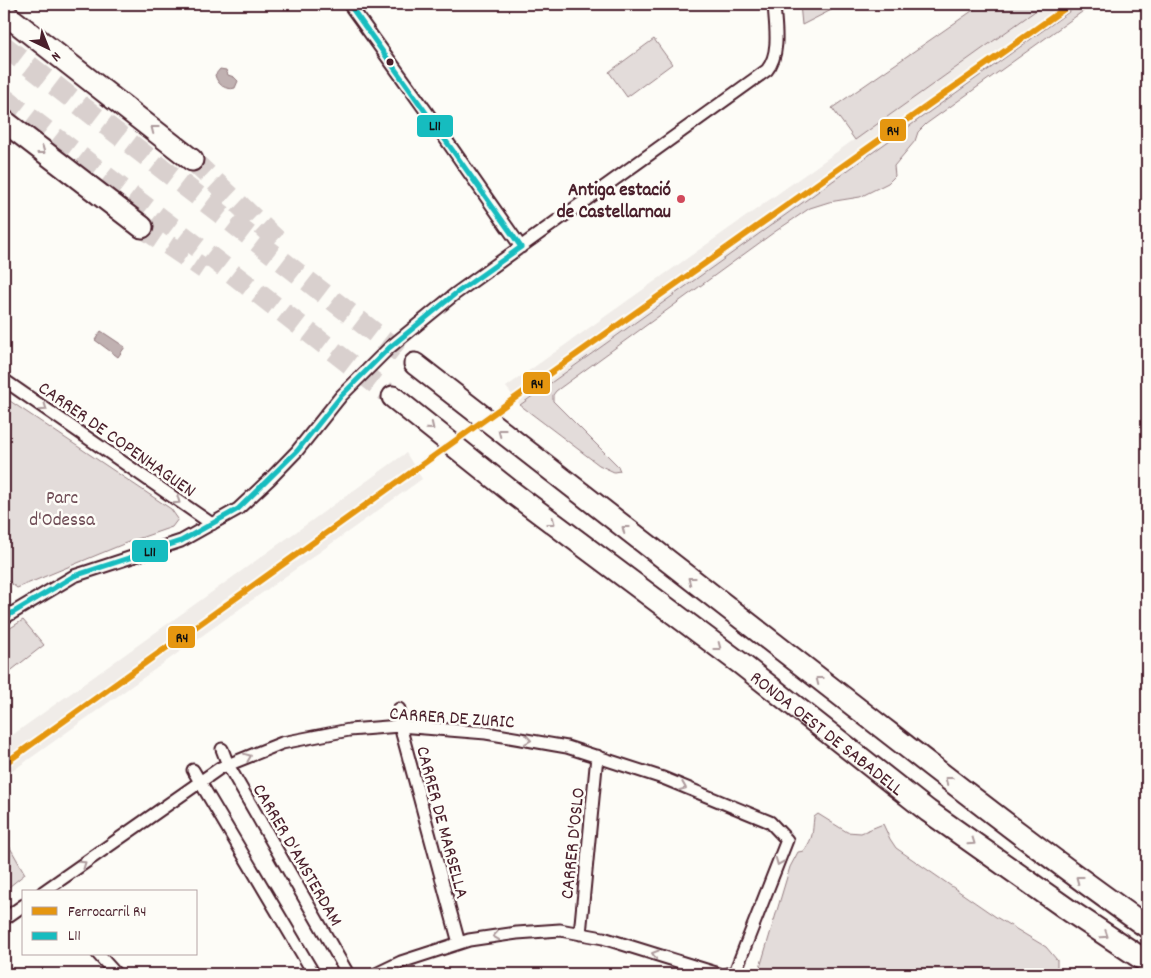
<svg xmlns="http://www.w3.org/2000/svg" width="1151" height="978" font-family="Dekko,sans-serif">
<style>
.built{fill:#f0ece8}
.green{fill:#e3dcda;stroke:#967e82}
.water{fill:#c0b1b1;stroke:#91777b}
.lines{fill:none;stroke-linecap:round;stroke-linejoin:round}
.highway-tunnel{stroke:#d9d0ce;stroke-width:21;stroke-dasharray:21 11;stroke-linecap:butt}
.street-casing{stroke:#4a1f2b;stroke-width:15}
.highway-casing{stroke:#4a1f2b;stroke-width:25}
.street{stroke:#fdfcf7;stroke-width:11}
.highway{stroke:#fdfcf7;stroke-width:21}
.bus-1-casing{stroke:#fdfcf7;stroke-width:9}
.bus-1{stroke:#16bcbf;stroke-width:5}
.rail-1-casing{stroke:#fdfcf7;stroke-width:10}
.rail-1{stroke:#e59610;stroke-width:6}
.oneway{stroke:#ac999b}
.bus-dot{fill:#4a1f2b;stroke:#fdfcf7;stroke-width:2}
.poi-dot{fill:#d1495b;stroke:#fdfcf7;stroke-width:2}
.labels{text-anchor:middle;stroke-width:5;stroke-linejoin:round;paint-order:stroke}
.poi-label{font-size:19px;font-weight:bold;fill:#4a1f2b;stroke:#fdfcf7;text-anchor:end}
.street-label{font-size:19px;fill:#4a1f2b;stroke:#fdfcf7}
.park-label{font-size:19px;fill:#704e57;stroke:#fdfcf7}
.line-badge{stroke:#fdfcf7;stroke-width:2}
.pale-badge-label{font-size:14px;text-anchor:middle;font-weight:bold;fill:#111}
</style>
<rect width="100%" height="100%" fill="#fdfcf7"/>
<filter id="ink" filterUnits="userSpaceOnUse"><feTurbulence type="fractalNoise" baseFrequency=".02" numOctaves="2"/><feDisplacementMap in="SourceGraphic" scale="10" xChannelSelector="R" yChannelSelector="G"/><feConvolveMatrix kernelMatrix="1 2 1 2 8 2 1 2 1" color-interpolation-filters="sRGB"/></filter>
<g filter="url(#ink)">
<!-- built -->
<path class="built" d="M1045 4H1080L520 405 506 387Z
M406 453 422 479 4 777V741Z"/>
<!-- green -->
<path class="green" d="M800 4H843L802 25Z
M982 4H1045L855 140 832 108Z
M1080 4H1093L926 124 918 132 915 141 894 166 895 176 888 183 860 197 829 202 810 208 773 233 556 391 553 395V401L618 466 620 471 614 472 599 465 520 405Z
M654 39 672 64 627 97 609 72Z
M4 397 171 509 178 519 172 527 126 543 17 588 4 578Z
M23 620 44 645 4 676V632Z
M818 814 847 832 861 833 883 824 890 839 896 848 996 917 1046 947 1057 960V970L1053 974H758L790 867 798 852 804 851C814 836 812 834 814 817Z
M4 837 25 874 4 891Z"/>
<!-- water -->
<path class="water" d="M220 69 226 70 228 75 234 77 238 81 235 88C226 91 217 84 215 75Z
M101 331 125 347 118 357 95 340Z"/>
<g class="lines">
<!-- highway-tunnel -->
<path class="highway-tunnel" d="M4 46 415 364
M4 98 393 397
M192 160 284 247
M142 227 204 269"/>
<defs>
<path id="street" d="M349 4 426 111 521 247
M4 380 212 524
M4 618 74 576 181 541 238 509 270 479 297 451 341 396 389 348 455 294 767 70C781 53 775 24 774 4
M399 709 400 726 459 943
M222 749 228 765 348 974
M193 770 314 974
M43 892 220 768 282 743 349 730 400 726 486 733 567 747 663 778 770 822 787 840 735 972 727 974
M4 919 24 905
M580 934 597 756
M98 954 116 974
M376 974 401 962 469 940 517 933 560 930 603 938 719 974"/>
<g id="highway">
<path d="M4 13 192 160"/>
<path d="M4 121 142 227"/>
<path d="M415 364C563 481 712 597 862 712 956 785 1050 859 1147 927"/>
<path id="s1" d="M393 397 513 493 740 663 928 811 1070 911 1147 962"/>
</g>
</defs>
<!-- street casing -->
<use href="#street" class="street-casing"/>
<!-- highway casing -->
<use href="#highway" class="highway-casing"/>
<!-- street -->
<use href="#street" class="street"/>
<!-- highway -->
<use href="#highway" class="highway"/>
<defs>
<path id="bus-1" d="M349 4 521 247
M4 618 74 576 181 541 238 509 297 451 341 396 389 348 455 294 521 247"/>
</defs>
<!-- bus-1 casing -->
<use href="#bus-1" class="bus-1-casing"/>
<!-- bus-1 -->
<use href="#bus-1" class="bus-1"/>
<defs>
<path id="rail-1" d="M4 764 515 398 1071 4"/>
</defs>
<!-- rail-1 casing -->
<use href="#rail-1" class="rail-1-casing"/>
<!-- rail-1 -->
<use href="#rail-1" class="rail-1"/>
</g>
<!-- one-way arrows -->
<defs><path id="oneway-chevron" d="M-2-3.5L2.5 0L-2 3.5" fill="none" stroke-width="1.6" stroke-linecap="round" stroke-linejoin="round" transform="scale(1.25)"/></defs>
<g class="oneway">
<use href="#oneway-chevron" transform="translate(154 129) rotate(-142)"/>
<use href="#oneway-chevron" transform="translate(42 151) rotate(37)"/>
<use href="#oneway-chevron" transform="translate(44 408) rotate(35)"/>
<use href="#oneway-chevron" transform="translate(431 427) rotate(39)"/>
<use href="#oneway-chevron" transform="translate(501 432) rotate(-142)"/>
<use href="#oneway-chevron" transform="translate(177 501) rotate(35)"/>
<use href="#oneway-chevron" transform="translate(552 522) rotate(37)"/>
<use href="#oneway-chevron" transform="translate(625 529) rotate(-142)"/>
<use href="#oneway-chevron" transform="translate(691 580) rotate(-142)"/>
<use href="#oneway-chevron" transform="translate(718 647) rotate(37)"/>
<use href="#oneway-chevron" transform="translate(819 680) rotate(-142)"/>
<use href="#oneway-chevron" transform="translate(528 740) rotate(9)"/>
<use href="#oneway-chevron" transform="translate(248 757) rotate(-22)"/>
<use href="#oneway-chevron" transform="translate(948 780) rotate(-142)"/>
<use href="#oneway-chevron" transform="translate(683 787) rotate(22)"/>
<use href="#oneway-chevron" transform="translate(972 842) rotate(35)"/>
<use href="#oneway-chevron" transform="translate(779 862) rotate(112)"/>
<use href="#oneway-chevron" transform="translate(83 864) rotate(-35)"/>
<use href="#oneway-chevron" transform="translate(1079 879) rotate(-143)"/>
<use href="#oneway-chevron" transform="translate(1105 935) rotate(34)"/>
<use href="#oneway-chevron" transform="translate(496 936) rotate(172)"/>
<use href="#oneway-chevron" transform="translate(655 954) rotate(-163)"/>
</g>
</g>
<!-- markers -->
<circle class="bus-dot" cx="390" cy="62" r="4.5"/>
<circle class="poi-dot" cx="681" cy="199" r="5"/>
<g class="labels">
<!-- poi labels -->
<g class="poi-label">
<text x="671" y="195">Antiga estació<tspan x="671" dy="22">de Castellarnau</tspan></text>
</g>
<!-- street labels -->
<g class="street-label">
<text transform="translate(118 438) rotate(35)" y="7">CARRER DE COPENHAGUEN</text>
<text transform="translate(452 716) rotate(4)" y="7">CARRER DE ZURIC</text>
<text dy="7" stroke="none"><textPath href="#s1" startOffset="549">RONDA OEST DE SABADELL</textPath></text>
<text transform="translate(444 822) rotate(75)" y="7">CARRER DE MARSELLA</text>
<text transform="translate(571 843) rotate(-84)" y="7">CARRER D'OSLO</text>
<text transform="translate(299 854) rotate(60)" y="7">CARRER D'AMSTERDAM</text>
</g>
<!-- park labels -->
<g class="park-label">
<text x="62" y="503">Parc<tspan x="62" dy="22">d'Odessa</tspan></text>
</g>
</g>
<g class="line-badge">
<rect x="416" y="114" width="38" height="24" rx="5" fill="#16bcbf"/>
<rect x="879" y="118" width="28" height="24" rx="5" fill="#e59610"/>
<rect x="522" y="371" width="29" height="24" rx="5" fill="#e59610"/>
<rect x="131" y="539" width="38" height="24" rx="5" fill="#16bcbf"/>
<rect x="167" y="625" width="29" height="24" rx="5" fill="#e59610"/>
</g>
<g class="pale-badge-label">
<text x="435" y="130">L11</text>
<text x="893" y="135">R4</text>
<text x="537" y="388">R4</text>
<text x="150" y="556">L11</text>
<text x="182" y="642">R4</text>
</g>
<!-- margin -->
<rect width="1151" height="978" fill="none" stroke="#fdfcf7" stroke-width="20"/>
<rect x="10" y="10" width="1131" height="958" fill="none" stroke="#4a1f2b" stroke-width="2" filter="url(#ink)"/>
<!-- legend -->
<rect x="22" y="890" width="175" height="65" fill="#fdfcf7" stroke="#b5a4a5"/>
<rect x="32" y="907" width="25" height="8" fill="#e59610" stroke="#b5a4a5"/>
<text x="68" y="916" font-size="15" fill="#4a1f2b">Ferrocarril R4</text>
<rect x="32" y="932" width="25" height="8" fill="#16bcbf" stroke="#b5a4a5"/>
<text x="68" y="940" font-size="15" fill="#4a1f2b">L11</text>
<!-- north arrow -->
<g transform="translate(48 48) rotate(137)" stroke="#fdfcf7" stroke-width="4" paint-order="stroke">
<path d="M0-4L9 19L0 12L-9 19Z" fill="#4a1f2b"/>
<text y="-8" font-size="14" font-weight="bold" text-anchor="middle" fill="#4a1f2b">N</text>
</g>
</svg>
